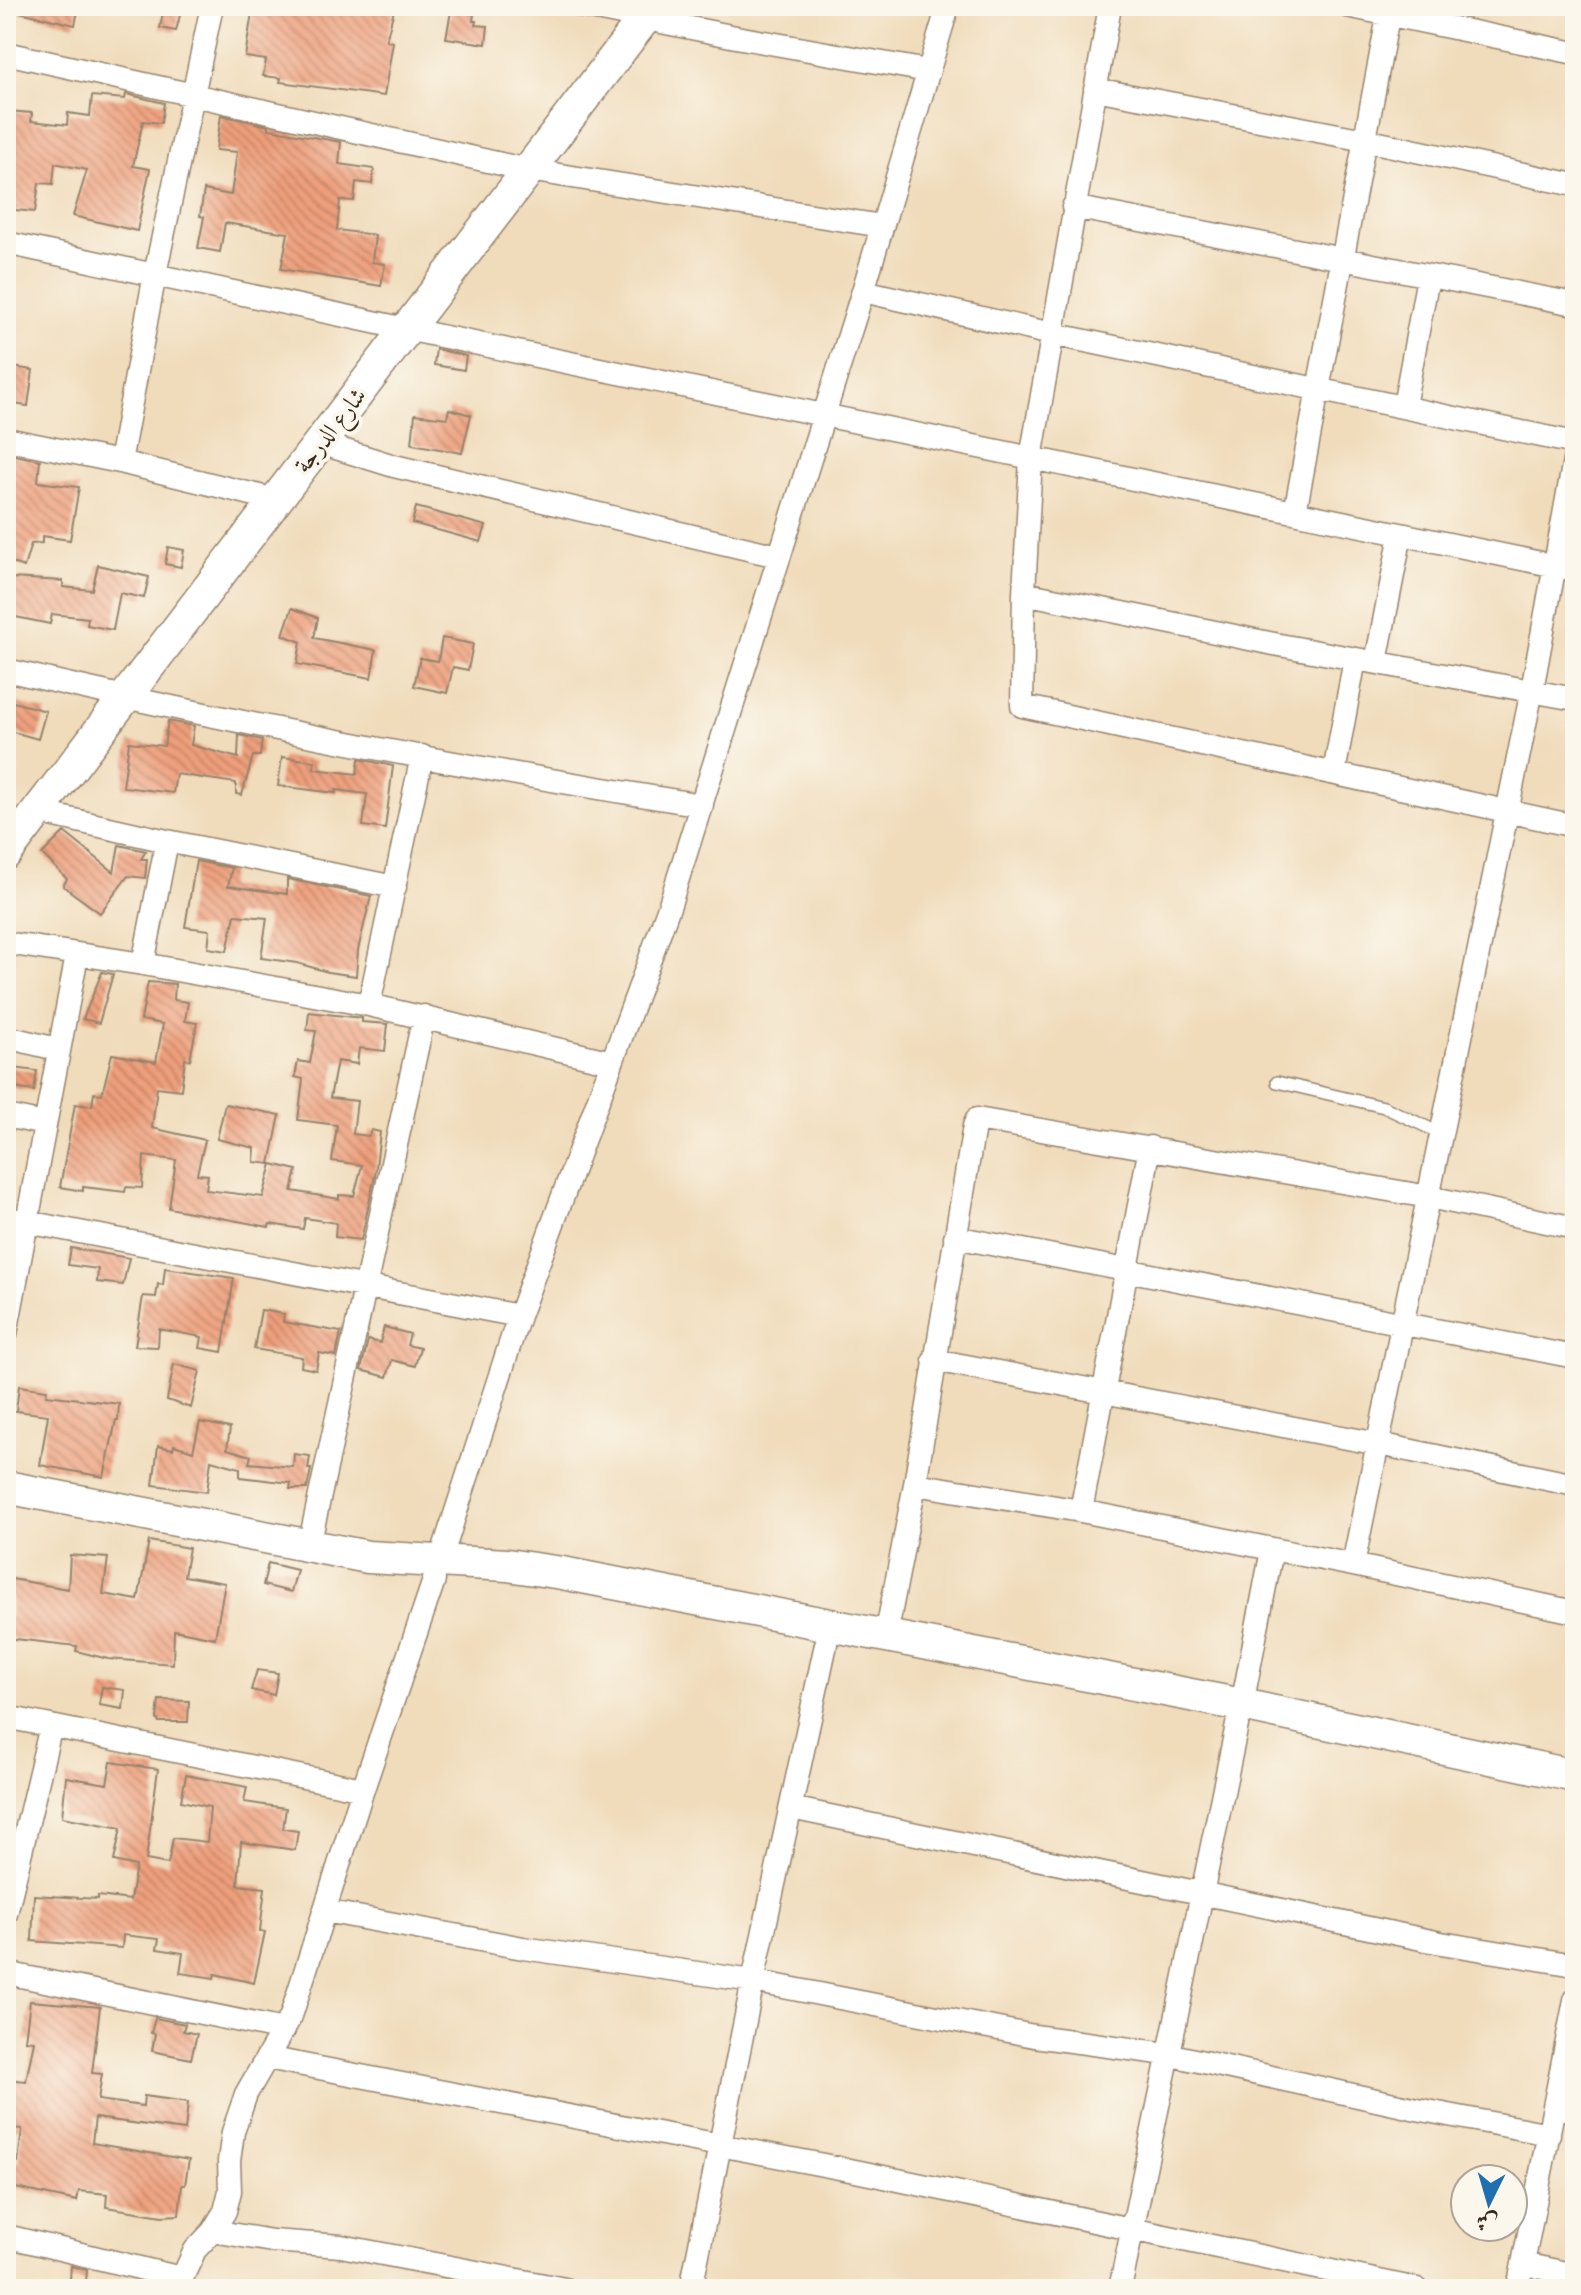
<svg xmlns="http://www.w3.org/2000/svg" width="1581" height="2295" font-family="'IM FELL French Canon',Amiri,serif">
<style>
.building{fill:url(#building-back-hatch)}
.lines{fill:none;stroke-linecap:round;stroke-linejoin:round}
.lane-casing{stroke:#96836c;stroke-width:14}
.street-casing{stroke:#96836c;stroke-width:25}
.secondary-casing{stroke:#96836c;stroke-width:35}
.lane{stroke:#fff;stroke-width:11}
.street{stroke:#fff;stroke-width:22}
.secondary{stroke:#fff;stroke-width:32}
.labels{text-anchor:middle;stroke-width:8;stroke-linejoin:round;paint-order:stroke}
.street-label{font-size:24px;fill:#3b2a1e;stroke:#fbf7ec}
</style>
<defs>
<pattern id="building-back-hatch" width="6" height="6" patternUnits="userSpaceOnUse" patternTransform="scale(2)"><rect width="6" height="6" fill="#ee9f7c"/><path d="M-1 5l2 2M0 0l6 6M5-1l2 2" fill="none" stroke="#c28265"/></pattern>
</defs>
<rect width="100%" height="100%" fill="#fbf7ec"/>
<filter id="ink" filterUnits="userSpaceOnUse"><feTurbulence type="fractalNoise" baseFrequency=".0125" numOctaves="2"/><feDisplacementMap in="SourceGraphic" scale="16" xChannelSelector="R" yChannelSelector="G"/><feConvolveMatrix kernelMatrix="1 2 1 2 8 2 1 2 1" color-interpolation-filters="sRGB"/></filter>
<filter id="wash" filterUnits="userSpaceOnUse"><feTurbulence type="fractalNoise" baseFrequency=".006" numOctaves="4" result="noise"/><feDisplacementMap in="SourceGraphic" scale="32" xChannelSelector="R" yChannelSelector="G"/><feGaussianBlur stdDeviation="1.8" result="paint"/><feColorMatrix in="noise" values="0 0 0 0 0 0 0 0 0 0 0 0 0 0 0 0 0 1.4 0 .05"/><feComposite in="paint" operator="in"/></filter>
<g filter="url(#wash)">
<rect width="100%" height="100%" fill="#f0dcbb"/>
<g id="blocks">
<!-- building -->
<path class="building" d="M21 6H79L75 25 20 12Z
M253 6H395L386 41 393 42 384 96 280 82 281 78 263 76 266 60 245 57Z
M452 6H475L473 21H476L475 25 488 26 486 44 446 38Z
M164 8 181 11 176 31 160 28Z
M126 94 164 103 161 123 143 121 133 166 150 169 137 231 73 216 87 170 55 163 53 184 39 183 35 212 6 209 9 111 32 113 31 121 67 125 68 113 90 116 92 96 125 99Z
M221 115 269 126V129L341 142 339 164 374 169 372 184 356 182 354 201 340 200 337 230 375 235 372 262 385 264 381 286 281 269 288 233 225 223 220 252 198 248 204 217 200 216 204 190 231 195 237 152 216 150Z
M436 349 466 356 464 370 434 365Z
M6 366 33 370 28 406 6 403Z
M449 409 471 415 462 453 412 444 415 414 447 418Z
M10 454 40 460 38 482 79 487 70 540 42 536V543L31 544 24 567 6 561V495Z
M416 507 486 526 481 542 412 523Z
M168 547 184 550 181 567 165 564Z
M98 565 149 577 144 598 120 593 113 630 87 625 88 618 52 614 50 624 6 615 12 578 63 581V587L92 590Z
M292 608 318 618 314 638 376 650 371 678 297 664 301 642 283 635Z
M442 638 473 644 468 670 453 667 447 693 414 686 420 658 438 661Z
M6 700 46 711 38 739 6 730Z
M168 721 194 726 191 745 238 758 239 735 262 740 260 756H253L242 795 236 794V783L176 774 173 793 123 787 129 742 164 746Z
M282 757 315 761 314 769 357 774 359 759 393 766 385 829 363 826 367 794 336 790V793L278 786Z
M64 832 114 872 119 845 146 851 141 859H147L145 878 128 876 100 913 63 886 67 879 42 854Z
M196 861 232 868 228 886 287 894V879L371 896 358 950 356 976 328 972 297 963 261 958 267 918 235 915 227 951 208 948 210 930 185 927Z
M102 972 113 974 99 1023 83 1019Z
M148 982 175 984 174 1000 188 1002 185 1021 197 1023 190 1060 185 1059 181 1090 157 1087 152 1128 205 1140 197 1174 208 1175 206 1190 263 1197 272 1164 297 1170 292 1191 339 1199V1195L354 1196 362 1165 332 1161 337 1125 298 1120 303 1079 295 1077 298 1061 310 1063 316 1031 307 1030 309 1012 362 1018V1022L388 1024 385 1051 359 1048 357 1064 337 1061 330 1098 357 1101 353 1134 369 1136 371 1130 380 1132 375 1176 361 1240 335 1237 336 1223 305 1218 303 1229 270 1224 269 1227 169 1208 176 1160 144 1156 142 1188 126 1187 125 1192 83 1187V1191L60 1187 75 1104 92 1106 94 1093 102 1094 112 1054 156 1062 163 1024 141 1020Z
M6 1067 37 1071 34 1091 6 1087Z
M225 1104 280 1115 270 1164 254 1162 255 1148 217 1139Z
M71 1248 129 1258 123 1285 97 1282 98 1269 68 1265Z
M165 1268 234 1278 222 1352 200 1348 202 1337 159 1329 158 1347 135 1346 143 1296 156 1297 158 1284 163 1285Z
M261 1310 284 1314 283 1322 341 1332 336 1356 319 1353 316 1370 301 1367 302 1357 254 1349Z
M384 1327 410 1334 407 1345 420 1348 415 1366 392 1360 387 1377 361 1370 368 1340 380 1343Z
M174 1364 200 1371 191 1408 167 1400Z
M19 1386 47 1390 46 1395 119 1404 118 1420H116L104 1477 40 1465 48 1415 16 1411Z
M200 1422 230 1428 227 1449 251 1456 249 1463 293 1467 294 1454 310 1456 308 1469H311L307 1489H290L291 1483 240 1477V1468L211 1460 207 1492 153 1485 158 1446 173 1449 174 1445 193 1451Z
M149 1541 189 1548 184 1576 225 1583 215 1638 174 1630 173 1664 108 1659 76 1651 77 1646 7 1638 12 1595 6 1594V1578L68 1589 70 1555 108 1558 103 1594 138 1600Z
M268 1563 297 1570 291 1592 263 1585Z
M257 1670 278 1673 274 1695 251 1690Z
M102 1687 125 1690 123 1709 99 1705Z
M159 1700 189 1701 188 1722H159L157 1719Z
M111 1762 158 1769 146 1860 168 1864 173 1838 207 1842 210 1807 181 1801 186 1775 247 1787 244 1802 286 1808 283 1829 298 1831 295 1850 241 1842 238 1885 265 1888 260 1931 265 1932 254 1983 215 1974 214 1978 180 1973 183 1953 157 1949 159 1939 123 1935 122 1948 32 1941 34 1895 98 1899V1896L130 1900 136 1866 114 1861 121 1828 62 1817 66 1777 107 1784Z
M30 2001 100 2007 92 2073 102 2074 98 2100 143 2106 144 2096 188 2102 185 2130 95 2118 92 2143 189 2160 185 2185H182L179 2215 162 2216 106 2207 107 2194 79 2191 77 2201 6 2186V2159L18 2162 22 2129 6 2127V2079L26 2081 34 2041 25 2040Z
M155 2018 185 2024 183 2031 197 2034 191 2059 152 2051 155 2034 151 2033Z
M71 2266 87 2270 86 2282 70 2280Z"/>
</g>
</g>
<g filter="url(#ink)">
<use href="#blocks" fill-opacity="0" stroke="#96836c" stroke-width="2"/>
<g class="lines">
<defs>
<path id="lane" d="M1277 1082 1384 1107 1442 1134"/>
<path id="street" d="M581 6 736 37 928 71
M1110 6 1031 458 1024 593 1022 706 1575 826
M1347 6 1575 53
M6 53 528 170 882 226
M1095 89 1365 140 1575 185
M1073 207 1575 304
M6 243 406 329 1575 570
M863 291 1052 334 1575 443
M1404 406 1428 277
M6 439 120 462 276 500
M320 443 394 466 778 556
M120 462 155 274 212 6
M1295 512 1390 6
M1024 593 1274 644 1575 699
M1376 662 1401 534
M6 670C236 724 469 768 702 805
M1334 773 1355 659
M38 812 167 841 395 887
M6 943 143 964 369 1005 612 1062
M143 964 167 841
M369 1005 422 756
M6 1037 57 1049
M6 1116 44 1124
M6 1218 519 1316
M955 1237 1575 1357
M6 1334 77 955
M934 1360 1379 1444 1575 1485
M915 1484 1081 1511 1353 1565 1575 1612
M1081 1511 1150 1147
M309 1546 424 1016
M440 1561 519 1316 670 904 863 291 948 6
M1353 1565 1532 690 1575 455
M886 1636 915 1484 974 1126 977 1119 1429 1197 1575 1228
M1242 1705 1272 1550
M6 1717 363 1789
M791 1808 1441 1943 1575 1965
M325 1911 523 1948 753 1981 1034 2036 1167 2054 1417 2109 1549 2134
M6 1914 51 1726
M6 1973 284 2030
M267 2058 860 2172 1417 2289
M1554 2106 1575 2111
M213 2231 272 2241 341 2246 565 2289
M6 2236 181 2278
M1524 2264 1575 2275
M177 2289 195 2250 213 2231 225 2211 230 2191 229 2161 233 2132 246 2094 291 2016 363 1789 434 1580
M691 2289 753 1981 826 1644
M1120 2289 1237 1725
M1518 2289 1575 2000"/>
<path id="secondary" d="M6 853 654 6
M6 1487 368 1557 507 1565 562 1573 1242 1705 1575 1776"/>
</defs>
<!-- lane casing -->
<use href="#lane" class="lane-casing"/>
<!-- street casing -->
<use href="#street" class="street-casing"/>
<!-- secondary casing -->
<use href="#secondary" class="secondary-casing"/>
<!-- lane -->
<use href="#lane" class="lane"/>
<!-- street -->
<use href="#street" class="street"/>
<!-- secondary -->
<use href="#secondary" class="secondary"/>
</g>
</g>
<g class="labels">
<!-- street labels -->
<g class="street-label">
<text transform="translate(330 430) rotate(-52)" y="8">شارع الدرجة</text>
</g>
</g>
<!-- margin -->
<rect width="1581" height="2295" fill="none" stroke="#fbf7ec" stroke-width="32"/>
<!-- north arrow -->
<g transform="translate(1489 2203) rotate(185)"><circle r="38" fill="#fbf7ec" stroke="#aea59a" stroke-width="2"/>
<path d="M0-6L14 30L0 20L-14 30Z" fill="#1f6fb2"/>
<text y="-12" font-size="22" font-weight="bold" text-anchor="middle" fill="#3b2a1e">ش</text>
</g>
</svg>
